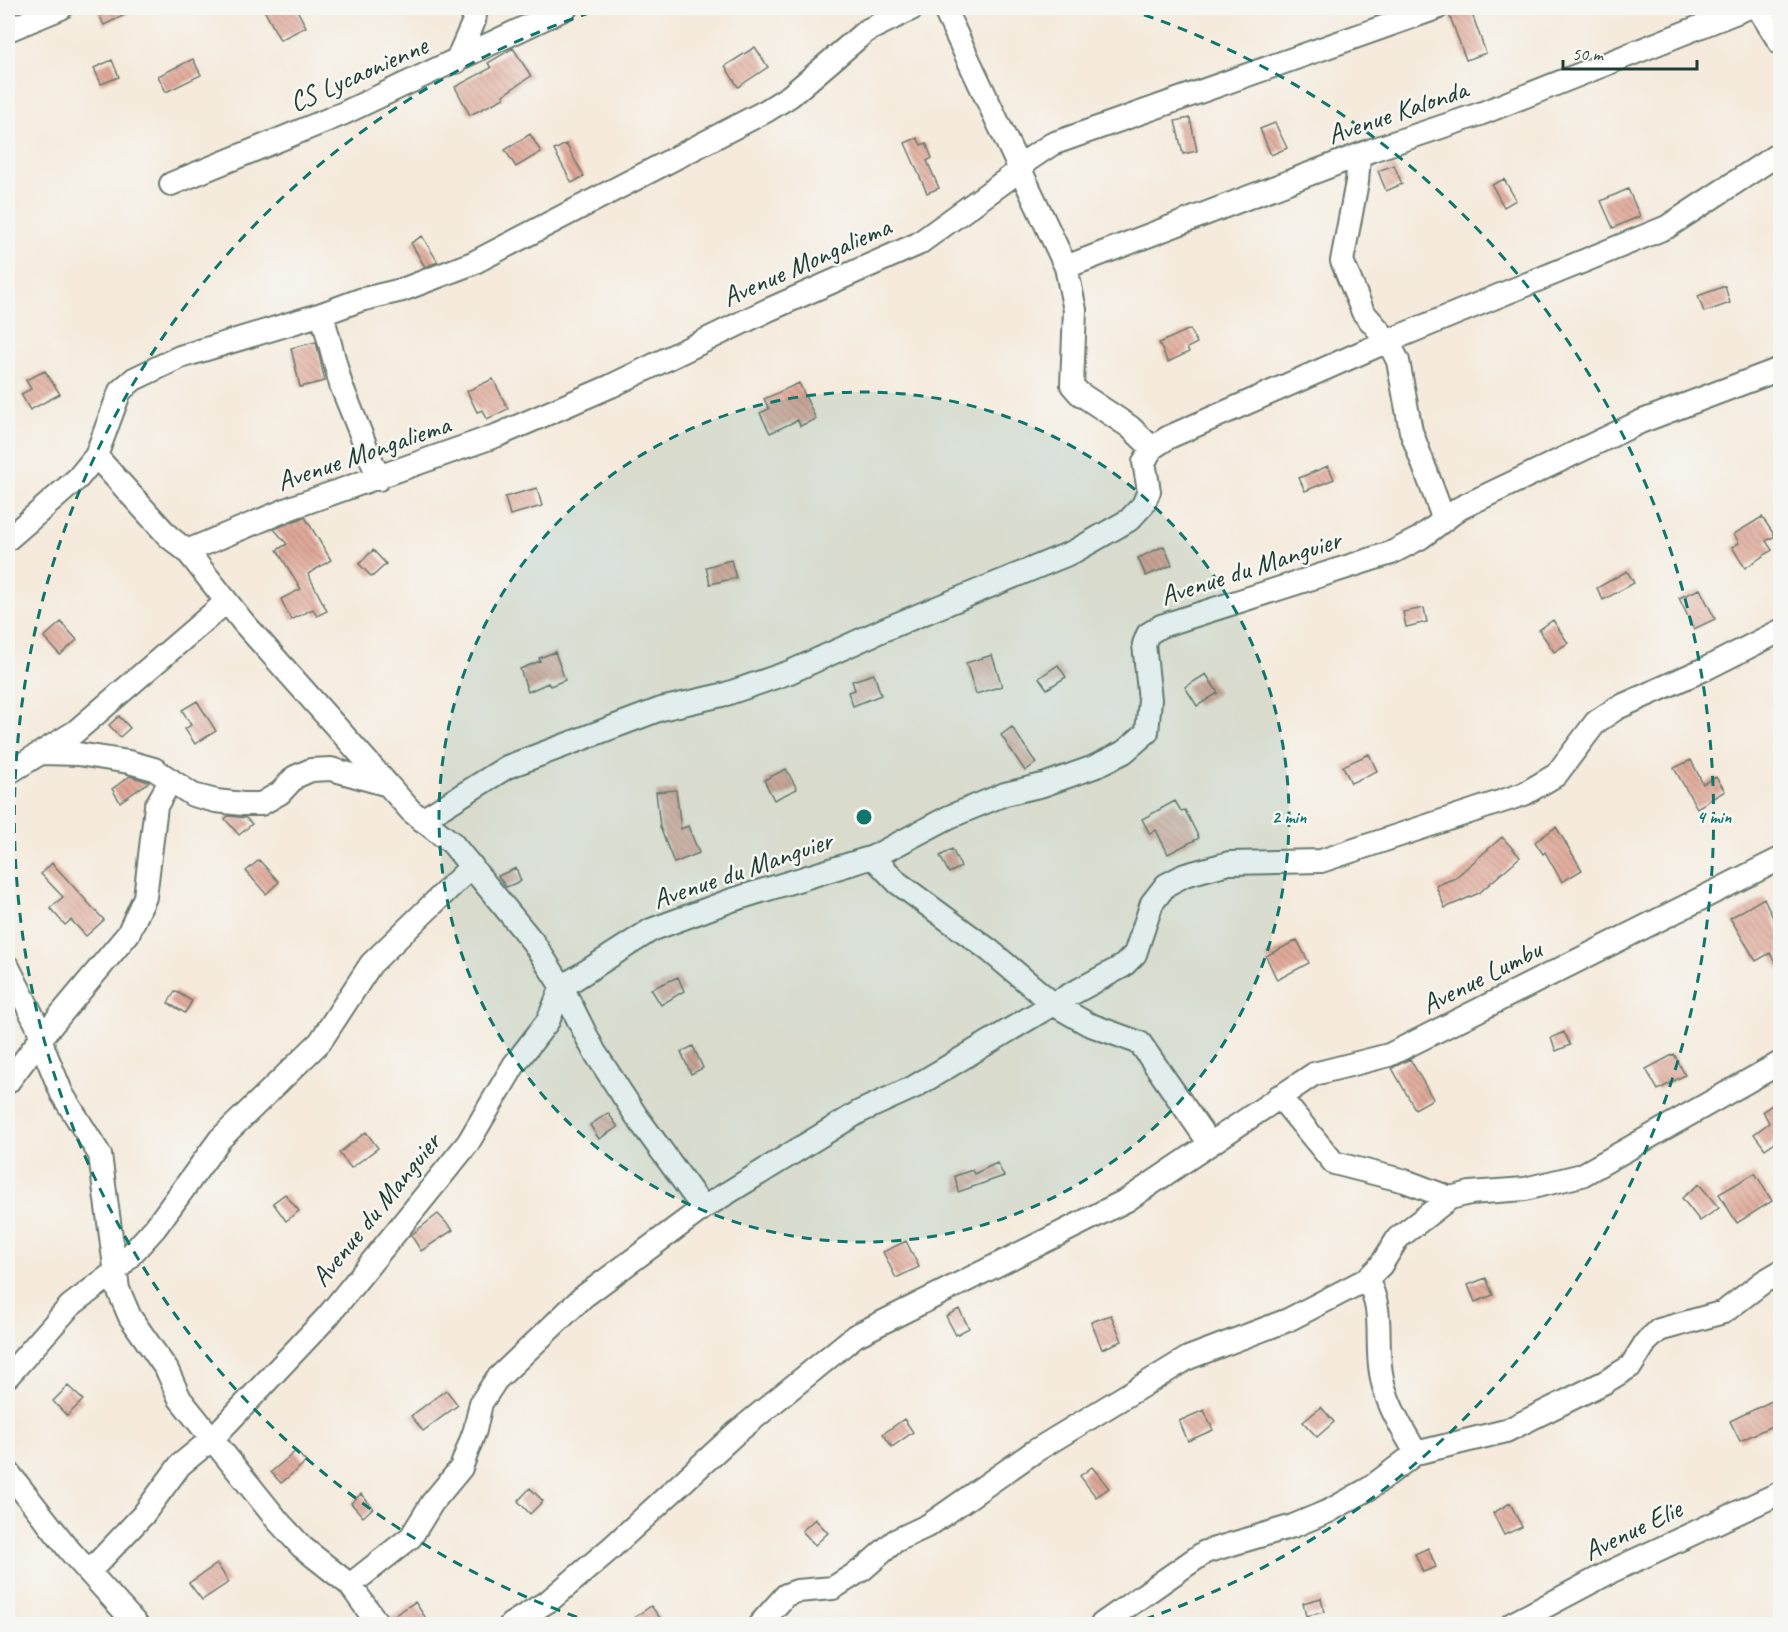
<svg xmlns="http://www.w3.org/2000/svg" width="1788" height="1632" font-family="Caveat,sans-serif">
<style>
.building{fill:url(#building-back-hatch)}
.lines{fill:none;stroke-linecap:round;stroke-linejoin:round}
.minor-casing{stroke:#6a7a6e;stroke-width:26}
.minor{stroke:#fff;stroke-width:22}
.ring{fill:none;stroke:#0f766e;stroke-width:3;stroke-dasharray:10 8}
.labels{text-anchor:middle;stroke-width:5;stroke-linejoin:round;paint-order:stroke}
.street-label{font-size:28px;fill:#1f3d34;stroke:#f6f6f2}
.centre{fill:#0f766e;stroke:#f6f6f2;stroke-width:3}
.ring-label{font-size:18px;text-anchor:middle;font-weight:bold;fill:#0f766e;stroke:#f6f6f2;stroke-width:5;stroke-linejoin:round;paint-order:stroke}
</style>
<defs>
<pattern id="building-back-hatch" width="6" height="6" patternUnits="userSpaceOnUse" patternTransform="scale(1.5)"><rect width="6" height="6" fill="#e1a999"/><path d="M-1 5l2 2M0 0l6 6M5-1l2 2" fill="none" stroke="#b68b7e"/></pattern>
</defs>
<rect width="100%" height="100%" fill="#f6f6f2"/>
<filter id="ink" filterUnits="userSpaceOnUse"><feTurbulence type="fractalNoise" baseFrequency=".0167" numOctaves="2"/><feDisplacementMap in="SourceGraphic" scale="12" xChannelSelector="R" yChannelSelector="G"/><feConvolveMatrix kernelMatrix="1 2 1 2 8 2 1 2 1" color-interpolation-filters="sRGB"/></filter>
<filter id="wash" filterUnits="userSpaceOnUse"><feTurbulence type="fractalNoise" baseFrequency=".008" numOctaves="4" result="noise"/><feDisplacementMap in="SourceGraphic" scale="24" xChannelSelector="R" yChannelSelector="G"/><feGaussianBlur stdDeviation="1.35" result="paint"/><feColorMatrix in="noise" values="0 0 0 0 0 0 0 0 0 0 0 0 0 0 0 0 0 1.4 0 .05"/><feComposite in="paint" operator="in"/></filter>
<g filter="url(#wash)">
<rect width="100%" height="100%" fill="#f5eadb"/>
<g id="blocks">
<!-- building -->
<path class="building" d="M96 8H139L104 25Z
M263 8H296L306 27 280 40Z
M1470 8 1486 53 1466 60 1449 14Z
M755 47 768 67 738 87 725 66Z
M513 48 531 76 503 95 504 98 470 115 455 87 491 68 488 63Z
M193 59 201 75 166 92 158 76Z
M112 60 119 77 101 84 94 68Z
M1190 118 1197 151 1183 154 1175 121Z
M1275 123 1287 148 1271 155 1260 129Z
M530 134 541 152 516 167 505 150Z
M917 138 921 145 926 143 932 158 927 161 939 188 927 193 905 143Z
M566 144 584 176 572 183 554 150Z
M1394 165 1402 184 1386 191 1378 171Z
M1504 179 1516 200 1504 207 1492 185Z
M1628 189 1640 216 1613 228 1601 201Z
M422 236 438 262 425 267 411 243Z
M1725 286 1730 303 1704 312 1698 296Z
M1190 329 1197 343 1187 348 1189 352 1168 362 1159 343Z
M316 342 325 381 300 387 291 348Z
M45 371 60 394 30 410 21 394 31 389 26 380Z
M493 379 508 409 487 419 483 410 477 412 467 391Z
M799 383 816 419 800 426 798 420 770 433 760 413 769 409 764 399Z
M1328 466 1334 479 1305 491 1299 478Z
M537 488 542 506 510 515 505 497Z
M305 517 331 560 308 574 327 611 317 616 313 609 291 620 281 599 301 589 277 550 287 544 274 529Z
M1762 517 1775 536 1766 541 1772 550 1745 568 1732 547 1739 543 1734 534Z
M1164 546 1172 565 1146 576 1138 558Z
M373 550 386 564 372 577 359 564Z
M731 560 736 578 710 584 706 567Z
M1627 571 1634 583 1603 600 1597 588Z
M1700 589 1715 619 1694 629 1679 598Z
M1424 608 1427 622 1406 627 1403 612Z
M1553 620 1568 643 1554 652 1539 630Z
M61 622 77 640 60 655 44 637Z
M555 652 565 680 550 686 548 683 528 692 520 669 540 661 539 658Z
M992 655 1002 686 976 694 966 663Z
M1058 665 1066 677 1047 689 1039 678Z
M874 674 881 695 853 706 848 692 855 690 852 681Z
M1206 674 1218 693 1197 706 1185 687Z
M197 701 216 731 195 744 185 729 191 725 182 710Z
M119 716 130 728 120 737 109 725Z
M1012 727 1036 763 1025 771 1001 735Z
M1369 754 1377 771 1351 783 1343 766Z
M1691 760 1703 784 1716 777 1725 791 1697 808 1674 768Z
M786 769 797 789 774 800 764 780Z
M130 776 149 782 120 802 112 789Z
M676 790 681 829 688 826 699 853 674 863 660 827 656 792Z
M1175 801 1181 811 1185 810 1199 838 1168 854 1156 830 1150 834 1142 819Z
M228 816 246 818 252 824 239 835 225 819Z
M1556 827 1582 870 1562 882 1545 852 1543 854 1535 842Z
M1502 837 1520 857 1479 893 1445 908 1436 886 1455 878Z
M952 849 961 867 949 873 940 856Z
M259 860 279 882 266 894 246 871Z
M52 863 104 920 86 936 71 920 65 925 50 908 63 897 41 874Z
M516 868 521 881 506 887 498 876Z
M1764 898 1780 933V971L1770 953 1756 961 1730 918Z
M1297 940 1309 963 1277 980 1266 956Z
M678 977 684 991 661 1005 651 989Z
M175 991 192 1001 185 1013 168 1003Z
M1564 1032 1570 1045 1556 1051 1551 1038Z
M693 1046 703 1068 691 1074 681 1052Z
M1674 1054 1685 1075 1658 1090 1646 1069Z
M1410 1059 1433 1099 1415 1109 1392 1068Z
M1780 1100V1145L1778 1140 1765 1149 1754 1134 1769 1123 1763 1111Z
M608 1113 618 1127 599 1139 590 1125Z
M366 1132 378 1148 351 1168 339 1153Z
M997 1163 1004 1176 958 1192 955 1176 972 1170 974 1174Z
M1755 1173 1772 1201 1737 1223 1719 1194Z
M1699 1184 1719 1208 1700 1221 1682 1198Z
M285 1194 299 1211 286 1221 273 1203Z
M438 1214 453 1230 421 1251 411 1235Z
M906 1241 919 1267 896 1278 883 1252Z
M1486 1278 1493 1295 1475 1302 1468 1285Z
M959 1309 969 1328 956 1335 946 1316Z
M1111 1315 1122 1341 1102 1349 1091 1322Z
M68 1386 83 1400 67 1416 53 1401Z
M446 1390 458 1405 423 1431 411 1416Z
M1780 1397V1422L1740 1441 1730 1421Z
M1321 1407 1334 1422 1317 1437 1303 1422Z
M1204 1410 1213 1430 1188 1441 1179 1421Z
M904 1419 913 1432 892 1447 883 1434Z
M296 1451 306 1462 281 1483 271 1472Z
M1092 1467 1109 1488 1096 1497 1080 1476Z
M530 1488 543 1501 530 1514 518 1501Z
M361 1494 373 1508 363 1517 351 1503Z
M1510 1503 1522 1527 1504 1535 1493 1513Z
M815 1519 828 1533 815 1545 802 1531Z
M1428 1548 1436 1567 1423 1572 1415 1554Z
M217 1564 229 1582 202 1600 189 1583Z
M1321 1598 1324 1612 1306 1616 1303 1603Z
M415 1602 427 1620 419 1624H391L390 1618Z
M651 1606 665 1624H625Z"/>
</g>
</g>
<g filter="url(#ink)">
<use href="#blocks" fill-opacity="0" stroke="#6a7a6e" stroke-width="1.5"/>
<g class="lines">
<defs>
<path id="minor" d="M944 8 1066 267 1075 310 1072 385 1079 393 1130 427 1152 448
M1758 8 1780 43
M8 30 61 8
M456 62 474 21 476 8
M1359 156 1357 182 1342 261 1363 312 1388 341 1398 361 1411 431 1444 520
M171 184 342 114 566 8
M1066 267 1372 150 1480 114 1747 8
M322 314 341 385 379 479
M96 456 169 537 187 551 243 622 388 785
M8 539 78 478 96 456 120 391 134 379 180 357 322 314 360 300 402 290 473 263 766 111 790 96 866 31 913 8
M187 551 293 507 498 435 611 386 768 310 918 244 1016 173 1028 160 1052 144 1437 8
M42 753 78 754 129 762 154 769 193 795 216 801 243 804H261L280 793 295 777 311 770 331 769 388 785 411 811 452 843 533 942 562 987 594 1051 637 1117 703 1208
M8 773 75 732 226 602
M422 820 507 767 661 709 726 694 790 672 883 630 1073 552 1129 520 1143 505 1149 491 1144 462 1152 448 1169 437 1388 341 1667 227 1780 153
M873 857 898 883 989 950 1053 1004 1088 1024 1140 1043 1210 1144
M8 967 38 1027 44 1050 62 1094 100 1155 118 1289 130 1317 167 1370 180 1399 278 1521 302 1547 350 1585 378 1624
M8 1082 41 1038 128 934 145 897 156 806 171 780
M1279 1096 1334 1163 1405 1181 1450 1198 1470 1193 1525 1189 1582 1175 1780 1063
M1367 1279C1385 1314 1375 1338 1381 1373 1385 1402 1402 1428 1416 1453
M8 1376 70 1306 116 1271 155 1228 220 1139 320 1042 371 964 472 866
M8 1472 70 1551 136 1624
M90 1571 143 1515 180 1465 213 1438 328 1316 468 1143 514 1065 548 1021 562 987 651 930 732 900 873 857 949 817 1005 794 1043 785 1094 767 1124 752 1147 732 1150 700 1144 644 1148 634 1161 626 1391 553 1420 538 1460 508 1640 422 1780 369
M350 1585 411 1537 432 1503 461 1468 475 1430 481 1403 496 1380 583 1297 703 1208 859 1112 914 1087 1053 1004 1123 966 1135 954 1152 903 1166 885 1185 875 1229 863 1321 861 1524 794 1556 775 1596 722 1617 708 1707 668 1780 631
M511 1624 550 1600 610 1549 736 1433 855 1336 1127 1200 1314 1074 1389 1055 1780 859
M760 1624 786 1595 797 1591 833 1588 863 1569 895 1541 929 1525 1035 1451 1188 1358 1288 1320 1367 1279 1381 1265 1398 1238 1450 1198
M1102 1624 1205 1552 1293 1526 1329 1511 1370 1488 1416 1453 1506 1431 1605 1382 1631 1366 1646 1342 1659 1330 1724 1312 1763 1282 1780 1272
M1512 1624 1612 1571 1780 1493"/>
</defs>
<!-- minor casing -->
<use href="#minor" class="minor-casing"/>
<!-- minor -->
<use href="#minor" class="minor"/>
</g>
</g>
<!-- distance rings -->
<circle cx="864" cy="817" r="425" fill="#0f766e" fill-opacity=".12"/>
<g class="ring">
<circle cx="864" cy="817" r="425"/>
<path d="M594 1623A850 850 0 0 1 601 9M1127 9A850 850 0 0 1 1134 1623"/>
</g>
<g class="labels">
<!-- street labels -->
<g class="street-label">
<text transform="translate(358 73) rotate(-24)" y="10">CS Lycaonienne</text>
<text transform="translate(1397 111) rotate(-19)" y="10">Avenue Kalonda</text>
<text transform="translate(806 261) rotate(-24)" y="10">Avenue Mongaliema</text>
<text transform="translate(363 452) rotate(-19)" y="10">Avenue Mongaliema</text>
<text transform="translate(1250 567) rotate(-18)" y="10">Avenue du Manguier</text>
<text transform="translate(742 869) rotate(-19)" y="10">Avenue du Manguier</text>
<text transform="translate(1481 976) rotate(-27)" y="10">Avenue Lumbu</text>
<text transform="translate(375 1209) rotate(-51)" y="10">Avenue du Manguier</text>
<text transform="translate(1632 1529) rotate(-26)" y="10">Avenue Elie</text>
</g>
</g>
<circle cx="864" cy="817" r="9" class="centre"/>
<g class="ring-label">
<text x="1289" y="823">2 min</text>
<text x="1714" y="823">4 min</text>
</g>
<!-- margin -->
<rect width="1788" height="1632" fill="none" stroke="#f6f6f2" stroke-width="30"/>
<!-- scale -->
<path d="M1563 60v9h134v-9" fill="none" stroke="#1f3d34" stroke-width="3"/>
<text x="1572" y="60" font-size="18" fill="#1f3d34" stroke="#f6f6f2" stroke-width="4.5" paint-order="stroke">50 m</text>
</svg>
